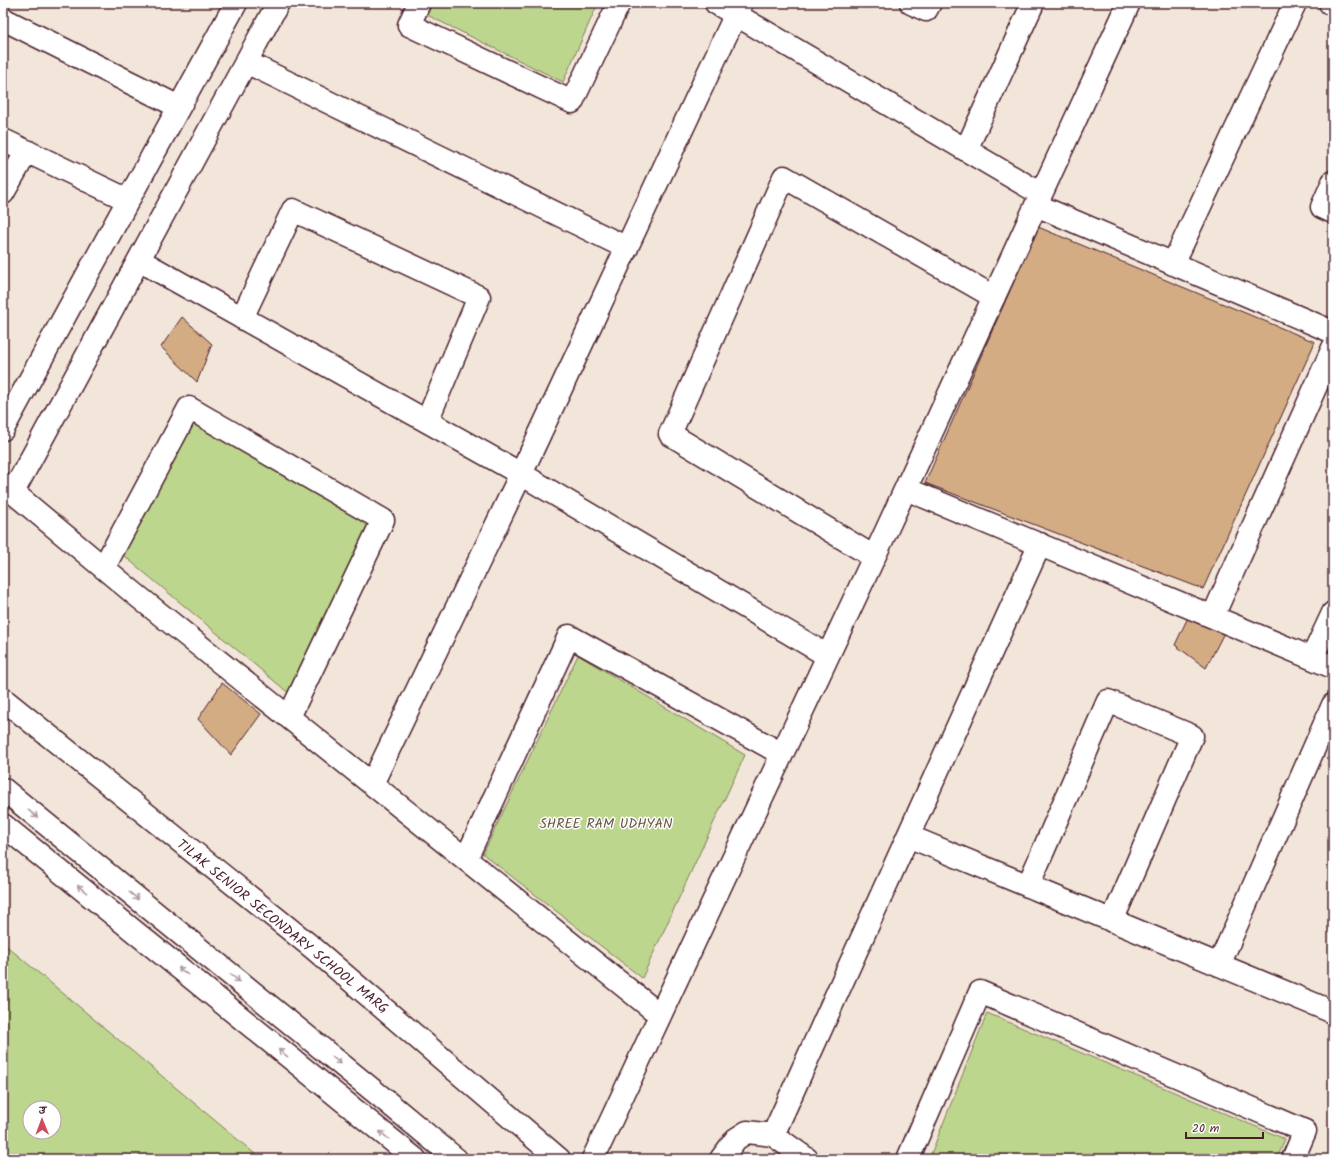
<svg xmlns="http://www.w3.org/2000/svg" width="1336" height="1162" font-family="Kalam,'Playpen Sans Deva',sans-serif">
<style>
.green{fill:#bcd68d;stroke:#837a5c;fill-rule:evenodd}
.building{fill:#d3ac84;stroke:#4a1f2b}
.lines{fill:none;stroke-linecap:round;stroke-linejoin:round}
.minor-casing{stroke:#4a1f2b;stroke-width:25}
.minor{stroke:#fff;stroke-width:22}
.oneway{stroke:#ae9aa0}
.labels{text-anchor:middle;stroke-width:3;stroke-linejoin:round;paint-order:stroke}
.park-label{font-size:14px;fill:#6c5648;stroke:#fff}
.street-label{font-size:14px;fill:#4a1f2b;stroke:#fff}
</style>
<rect width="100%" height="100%" fill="#f2e6da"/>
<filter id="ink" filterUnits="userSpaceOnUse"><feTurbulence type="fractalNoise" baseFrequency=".025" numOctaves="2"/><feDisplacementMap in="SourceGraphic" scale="8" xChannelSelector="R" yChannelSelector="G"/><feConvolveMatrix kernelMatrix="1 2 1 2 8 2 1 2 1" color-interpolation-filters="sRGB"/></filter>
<g filter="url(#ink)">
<!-- green -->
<path class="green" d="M433 3H598L563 82 427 15Z
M193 424 371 524 291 695 122 554Z
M578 655 745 755 642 978 483 854Z
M3 943 261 1159H3ZM30 1108H54V1132H30Z
M987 1013 1285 1139 1277 1159H929Z"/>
<!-- building -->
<path class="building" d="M1038 227 1315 342 1203 589 925 483Z
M182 317 212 344 197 382 161 347Z
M1190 613 1229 623 1206 668 1175 645Z
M222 683 261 714 231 755 198 719Z"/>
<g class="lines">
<defs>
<path id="minor" d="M419 3 409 25 572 102 619 3
M716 3 1041 194
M911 3 926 10 930 3
M1330 3 1333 4
M3 19 179 107
M246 62 627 248
M3 140 128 200
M966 150 1033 3
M1333 182 1322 207 1333 212
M3 193 27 151
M1036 205 1333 332
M139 260 521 474 828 656
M1173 264 1295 3
M242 318 293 210 479 297 427 421
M3 429 236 3
M3 484 135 594 660 1015
M906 489 1333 667
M13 492 278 3
M874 557 670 434 784 177 994 297
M104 567 189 408 383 520 289 717
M1213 616 1333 348
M1312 658 1333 613
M3 699 313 948 559 1159
M372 784 521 474 741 3
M3 789 380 1096 456 1159
M3 825 415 1159
M908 836 1333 1012
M466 859 569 636 782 754
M1028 886 1108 701 1192 736 1112 921
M1219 965 1333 705
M773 1135 1040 544
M593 1159 882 540 1129 3
M721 1159 736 1139 747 1132 773 1135 807 1159
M908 1159 980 992 1305 1131 1293 1159"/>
</defs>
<!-- minor casing -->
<use href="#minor" class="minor-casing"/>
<!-- minor -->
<use href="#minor" class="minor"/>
</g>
<!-- one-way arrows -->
<defs><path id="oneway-shaft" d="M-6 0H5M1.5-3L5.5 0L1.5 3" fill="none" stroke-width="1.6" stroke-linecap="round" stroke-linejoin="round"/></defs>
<g class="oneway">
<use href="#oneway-shaft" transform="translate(33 814) rotate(39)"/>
<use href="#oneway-shaft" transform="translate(82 889) rotate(-141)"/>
<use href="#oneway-shaft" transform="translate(134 896) rotate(39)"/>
<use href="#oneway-shaft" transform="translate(183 971) rotate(-141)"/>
<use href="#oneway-shaft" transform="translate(235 978) rotate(39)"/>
<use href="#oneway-shaft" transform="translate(283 1053) rotate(-141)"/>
<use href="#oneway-shaft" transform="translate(336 1060) rotate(39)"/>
<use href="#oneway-shaft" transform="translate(384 1135) rotate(-141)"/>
</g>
</g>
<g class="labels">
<!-- park labels -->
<g class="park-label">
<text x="606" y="828">SHREE RAM UDHYAN</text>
</g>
<!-- street labels -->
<g class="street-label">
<text transform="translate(283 926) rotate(39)" y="5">TILAK SENIOR SECONDARY SCHOOL MARG</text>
</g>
</g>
<!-- margin -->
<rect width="1336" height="1162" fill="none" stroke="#fff" stroke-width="16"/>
<rect x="8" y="8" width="1320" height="1146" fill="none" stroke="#4a1f2b" stroke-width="1.5" filter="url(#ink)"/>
<!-- north arrow -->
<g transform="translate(42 1120) rotate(359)"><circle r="19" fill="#ffffff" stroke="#b7a5aa"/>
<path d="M0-3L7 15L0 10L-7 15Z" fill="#d1495b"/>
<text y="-6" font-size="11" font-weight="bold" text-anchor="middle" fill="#4a1f2b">उ</text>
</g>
<!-- scale -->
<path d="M1186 1132v6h77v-6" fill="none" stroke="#4a1f2b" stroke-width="2"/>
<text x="1192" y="1132" font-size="12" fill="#4a1f2b" stroke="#ffffff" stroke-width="3" paint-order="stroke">20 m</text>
</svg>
